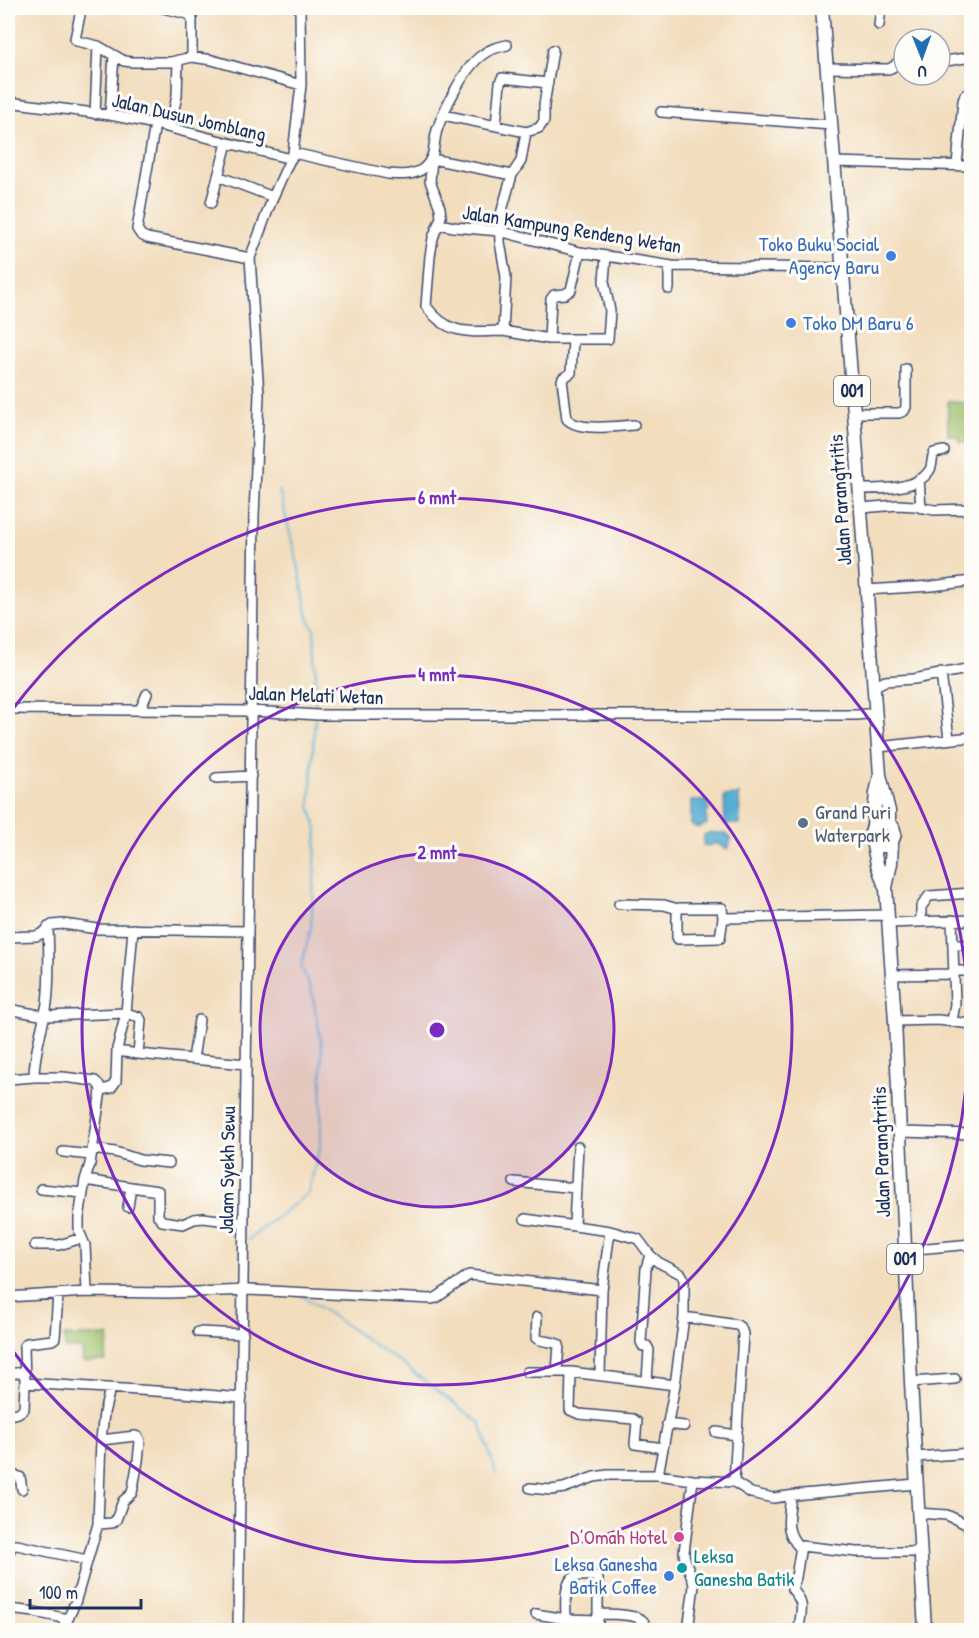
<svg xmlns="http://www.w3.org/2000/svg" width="979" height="1638" font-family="'Patrick Hand',sans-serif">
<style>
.green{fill:#9dc06a;stroke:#5c7864;stroke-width:1.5}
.water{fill:#56afd3;stroke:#386f98;stroke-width:1.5}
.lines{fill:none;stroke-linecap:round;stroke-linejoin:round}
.stream{stroke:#56afd3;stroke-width:2}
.minor-casing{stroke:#3b496c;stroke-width:12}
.major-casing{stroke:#3b496c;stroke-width:15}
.minor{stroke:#fff;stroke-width:9}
.major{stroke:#fff;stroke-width:12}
.ring{fill:none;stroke:#7b2cbf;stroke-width:3}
.shop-dot{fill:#3f7fe0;stroke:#fdfcf7;stroke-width:2}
.service-dot{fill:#5c6f8a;stroke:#fdfcf7;stroke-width:2}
.hotel-dot{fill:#d1479c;stroke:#fdfcf7;stroke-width:2}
.culture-dot{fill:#0f9aa8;stroke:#fdfcf7;stroke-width:2}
.labels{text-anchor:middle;stroke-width:6;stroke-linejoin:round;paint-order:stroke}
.shield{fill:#fdfcf7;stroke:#5f6c8c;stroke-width:1.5}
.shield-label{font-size:18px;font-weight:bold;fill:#1b2f5e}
.street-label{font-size:20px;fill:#1b2f5e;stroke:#fdfcf7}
.shop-label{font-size:20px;fill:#366cbe;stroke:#fdfcf7;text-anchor:end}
.service-label{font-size:20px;fill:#4e5e75;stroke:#fdfcf7;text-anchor:start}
.hotel-label{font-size:20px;fill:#b23c85;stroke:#fdfcf7;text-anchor:end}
.culture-label{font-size:20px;fill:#0d838f;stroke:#fdfcf7;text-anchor:start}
.centre{fill:#7b2cbf;stroke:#fdfcf7;stroke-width:3}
.ring-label{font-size:18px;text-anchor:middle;font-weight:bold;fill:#7b2cbf;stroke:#fdfcf7;stroke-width:6;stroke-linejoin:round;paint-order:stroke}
</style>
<rect width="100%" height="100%" fill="#fdfcf7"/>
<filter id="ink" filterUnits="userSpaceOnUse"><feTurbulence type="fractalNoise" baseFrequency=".0167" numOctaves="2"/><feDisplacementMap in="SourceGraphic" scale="12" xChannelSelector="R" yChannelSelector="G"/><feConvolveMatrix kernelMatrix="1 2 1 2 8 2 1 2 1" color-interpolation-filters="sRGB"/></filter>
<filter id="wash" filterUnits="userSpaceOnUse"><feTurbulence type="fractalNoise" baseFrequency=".008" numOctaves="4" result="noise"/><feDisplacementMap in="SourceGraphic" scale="24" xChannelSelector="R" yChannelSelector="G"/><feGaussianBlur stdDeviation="1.35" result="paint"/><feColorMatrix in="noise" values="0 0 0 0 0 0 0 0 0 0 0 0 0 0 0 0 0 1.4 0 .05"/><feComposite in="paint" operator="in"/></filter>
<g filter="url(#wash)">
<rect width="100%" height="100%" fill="#f2ddbd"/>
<!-- green -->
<path class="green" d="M948 401 971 404V442H959L958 436 948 435Z
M64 1336H109L105 1361 83 1362 82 1349H66Z"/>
<!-- water -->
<path class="water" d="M739 795 740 824H725L724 796Z
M691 801H706L709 810 706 814 707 824C701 828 697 829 691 825Z
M709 833H726L731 839 729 847 726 849C722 846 719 843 713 844 709 845 708 847 703 846L704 835Z"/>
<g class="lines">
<!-- stream -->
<path class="stream" d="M279 490 299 569 308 618 314 629 316 683 315 713
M248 1240 308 1193 321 1143 322 1047 312 992 301 966 311 929 317 829 310 806 315 719
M303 1296 405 1366 480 1423 496 1473"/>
</g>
</g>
<g filter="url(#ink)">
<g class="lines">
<defs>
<path id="minor" d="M79 8 80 15 75 39 77 41 98 46 124 61 132 62H171L192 57 212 60 301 85
M163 8 188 14 192 18V57
M879 25 881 8
M940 62 965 58 972 59
M827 68 888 69C896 68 897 60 904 58
M8 102 110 115 155 124 291 159
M661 112 831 125
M95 114 98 46
M110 115 114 56
M443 115 526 132 539 128 544 121V105L553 50
M155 124 137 229 141 235 147 238 250 258
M496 125 500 83 502 78 548 83
M170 127 177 96 178 60
M293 153 388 174C400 175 414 176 424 168 436 158 433 143 437 130 444 109 464 68 482 55 489 49 498 47 507 45
M834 162 972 166
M957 165 963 101 965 95 972 92
M512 175 432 159 430 181 440 208 441 217 433 238 430 256 426 306C448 336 469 332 503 331L506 277 500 242 499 221 512 175 521 161 526 132
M218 176 273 197
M211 203 227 143
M439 224 454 227 499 231 580 252 672 266 842 268
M669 289V266
M503 331 549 339H608L610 311 604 281 606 256
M549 339 551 299 554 295 565 294 571 290 580 252
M573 340 571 373 563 378 562 380 567 419C579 432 617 426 634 425
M854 413H899L904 411 906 407V369
M919 479 921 508
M859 489C878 489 917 490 929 471 933 466 931 459 934 453L944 451
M861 508 898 505 915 506 934 510 972 509
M866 590 932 586 972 581
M941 673 949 739
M873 687 885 681 914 679 972 668
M8 709 251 711 318 715H857L875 713
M140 710 147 694
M878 747 972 737
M216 778 251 776
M619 904 664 905 678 909
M723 918 720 938 678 939 677 937V911L679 908H722L723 918 888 915
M952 920 955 1004 952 1021
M921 922V907L929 896 972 893
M889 923 972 920
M8 937 36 936 43 933 52 925 63 924 98 929 248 931
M953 945H972
M953 971H972
M892 975 953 974
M8 1009 45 1016 126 1013 139 1017 141 1020 138 1054 117 1051
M895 1021 938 1020 972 1024
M138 1054 246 1064
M193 1059 199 1020
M34 1077C34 1051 43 1028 47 1003 50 978 49 953 48 927
M8 1079 34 1077H63L95 1081 99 1085 101 1090 90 1164 85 1180 79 1218V1231L85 1245 87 1292
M101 1090 111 1088 116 1081 117 1049 126 1013 133 929
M900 1132 972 1134
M92 1149 115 1152 140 1160 169 1163
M63 1152 91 1155
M85 1180 131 1187 128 1207
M514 1182 576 1188
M131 1187 158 1191V1216L162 1221 183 1224 194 1219 203 1218 244 1223
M41 1189 83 1193
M525 1219 610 1231
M574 1225 578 1147
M35 1245H59L82 1238
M905 1250 972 1244
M58 1294 55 1338 52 1340 27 1343 24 1346 25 1383 171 1392 242 1398
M8 1297 87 1292 169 1293 249 1290 431 1299 436 1298 469 1275 602 1290
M537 1317 536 1338C542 1343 552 1340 559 1345L557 1372
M684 1317 737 1325 741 1328 743 1334 734 1482
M198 1332 243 1334
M527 1372H571L675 1385 658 1475
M571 1372 570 1410 579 1414 633 1419 637 1422 635 1444 663 1448
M8 1374 24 1372
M600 1375 602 1290 610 1231 638 1239 650 1255 658 1262 681 1274 684 1279V1317L675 1385
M647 1381 649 1350 647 1346H643L641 1342 646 1268 650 1255
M911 1382 955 1379
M8 1415 18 1413 24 1409 25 1383
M667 1424 684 1426
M716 1432 737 1435
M915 1457 972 1453
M8 1474 20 1477 22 1489
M530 1488 551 1490 564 1488 594 1477 608 1475H658L693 1480 734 1482 751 1493 773 1498 803 1494 916 1484
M791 1496C789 1518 783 1530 800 1548
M917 1513 947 1515 972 1527
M98 1524 112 1523 116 1520 123 1501 132 1493 138 1461 140 1441 138 1437 135 1436 101 1440
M8 1553 13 1545H17L87 1560
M8 1609 35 1612 68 1619
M536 1614 566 1619 598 1620
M599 1614C608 1614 637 1614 643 1621 645 1623 647 1629 647 1630
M566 1619C566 1608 563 1581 575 1577 581 1575 589 1576 595 1576L598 1579V1630
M61 1630 68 1619 75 1603 98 1524 101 1440 104 1413 110 1389
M238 1630 254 516 259 394 250 258 273 197 293 153 301 85 300 8
M688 1630 694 1586C693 1574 684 1564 684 1552L693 1480
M799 1630C800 1611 807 1606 792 1589L796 1577 801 1546 857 1552H920"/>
<path id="major" d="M822 8 854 413 880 775 889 811V824
M873 826 876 793 879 779
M872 841 877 864 885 887
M892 842C884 849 874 847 870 836L873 826 879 822H886L893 827 895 834 892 842 891 863 886 888 895 1021 911 1382 925 1630"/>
</defs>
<!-- minor casing -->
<use href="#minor" class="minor-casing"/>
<!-- major casing -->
<use href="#major" class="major-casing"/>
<!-- minor -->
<use href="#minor" class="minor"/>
<!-- major -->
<use href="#major" class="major"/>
</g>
</g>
<!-- distance rings -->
<circle cx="437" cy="1030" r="177" fill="#7b2cbf" fill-opacity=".12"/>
<g class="ring">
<circle cx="437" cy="1030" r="177"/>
<circle cx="437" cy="1030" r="355"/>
<path d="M9 714A532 532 0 1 1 9 1346"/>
</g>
<!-- markers -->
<g class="shop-dot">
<circle cx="891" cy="256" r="6"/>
<circle cx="791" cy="323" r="6"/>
<circle cx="669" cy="1576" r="6"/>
</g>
<circle class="service-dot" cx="803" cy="823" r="6"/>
<circle class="hotel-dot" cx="679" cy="1537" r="6"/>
<circle class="culture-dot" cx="682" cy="1568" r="6"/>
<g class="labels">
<!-- shield labels -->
<g class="shield">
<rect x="834" y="376" width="36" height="30" rx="4.5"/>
<rect x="887" y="1244" width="36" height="30" rx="4.5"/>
</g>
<g class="shield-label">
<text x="852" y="397">001</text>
<text x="905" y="1265">001</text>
</g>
<!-- street labels -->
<g class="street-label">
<text transform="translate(189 117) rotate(13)" y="7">Jalan Dusun Jomblang</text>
<text transform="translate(572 229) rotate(9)" y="7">Jalan Kampung Rendeng Wetan</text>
<text transform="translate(840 500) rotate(-94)" y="7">Jalan Parangtritis</text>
<text transform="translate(316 695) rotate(2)" y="7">Jalan Melati Wetan</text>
<text transform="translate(881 1152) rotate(-92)" y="7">Jalan Parangtritis</text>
<text transform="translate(227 1170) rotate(-89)" y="7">Jalam Syekh Sewu</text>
</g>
<!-- shop labels -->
<g class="shop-label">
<text x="879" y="251">Toko Buku Social<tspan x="879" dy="23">Agency Baru</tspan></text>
<text x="803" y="330" text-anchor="start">Toko DM Baru 6</text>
<text x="657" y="1571">Leksa Ganesha<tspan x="657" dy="23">Batik Coffee</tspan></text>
</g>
<!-- service labels -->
<g class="service-label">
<text x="815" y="819">Grand Puri<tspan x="815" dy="23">Waterpark</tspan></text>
</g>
<!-- hotel labels -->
<g class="hotel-label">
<text x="667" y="1544">D’Omah Hotel</text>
</g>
<!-- culture labels -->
<g class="culture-label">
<text x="694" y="1563">Leksa<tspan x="694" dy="23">Ganesha Batik</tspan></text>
</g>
</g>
<circle cx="437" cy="1030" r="9" class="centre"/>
<g class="ring-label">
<text x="437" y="504">6 mnt</text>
<text x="437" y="681">4 mnt</text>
<text x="437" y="859">2 mnt</text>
</g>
<!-- margin -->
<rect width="979" height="1638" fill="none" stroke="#fdfcf7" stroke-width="30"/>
<!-- north arrow -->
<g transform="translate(922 57) rotate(179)"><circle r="28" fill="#fdfcf7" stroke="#a3aaba" stroke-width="1.5"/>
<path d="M0-4.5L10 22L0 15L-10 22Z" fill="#1f6fb2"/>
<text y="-9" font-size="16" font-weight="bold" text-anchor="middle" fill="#1b2f5e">U</text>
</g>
<!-- scale -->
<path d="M30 1599v9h111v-9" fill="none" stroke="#1b2f5e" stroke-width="3"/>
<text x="39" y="1599" font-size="18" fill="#1b2f5e" stroke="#fdfcf7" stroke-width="4.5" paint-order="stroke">100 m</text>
</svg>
